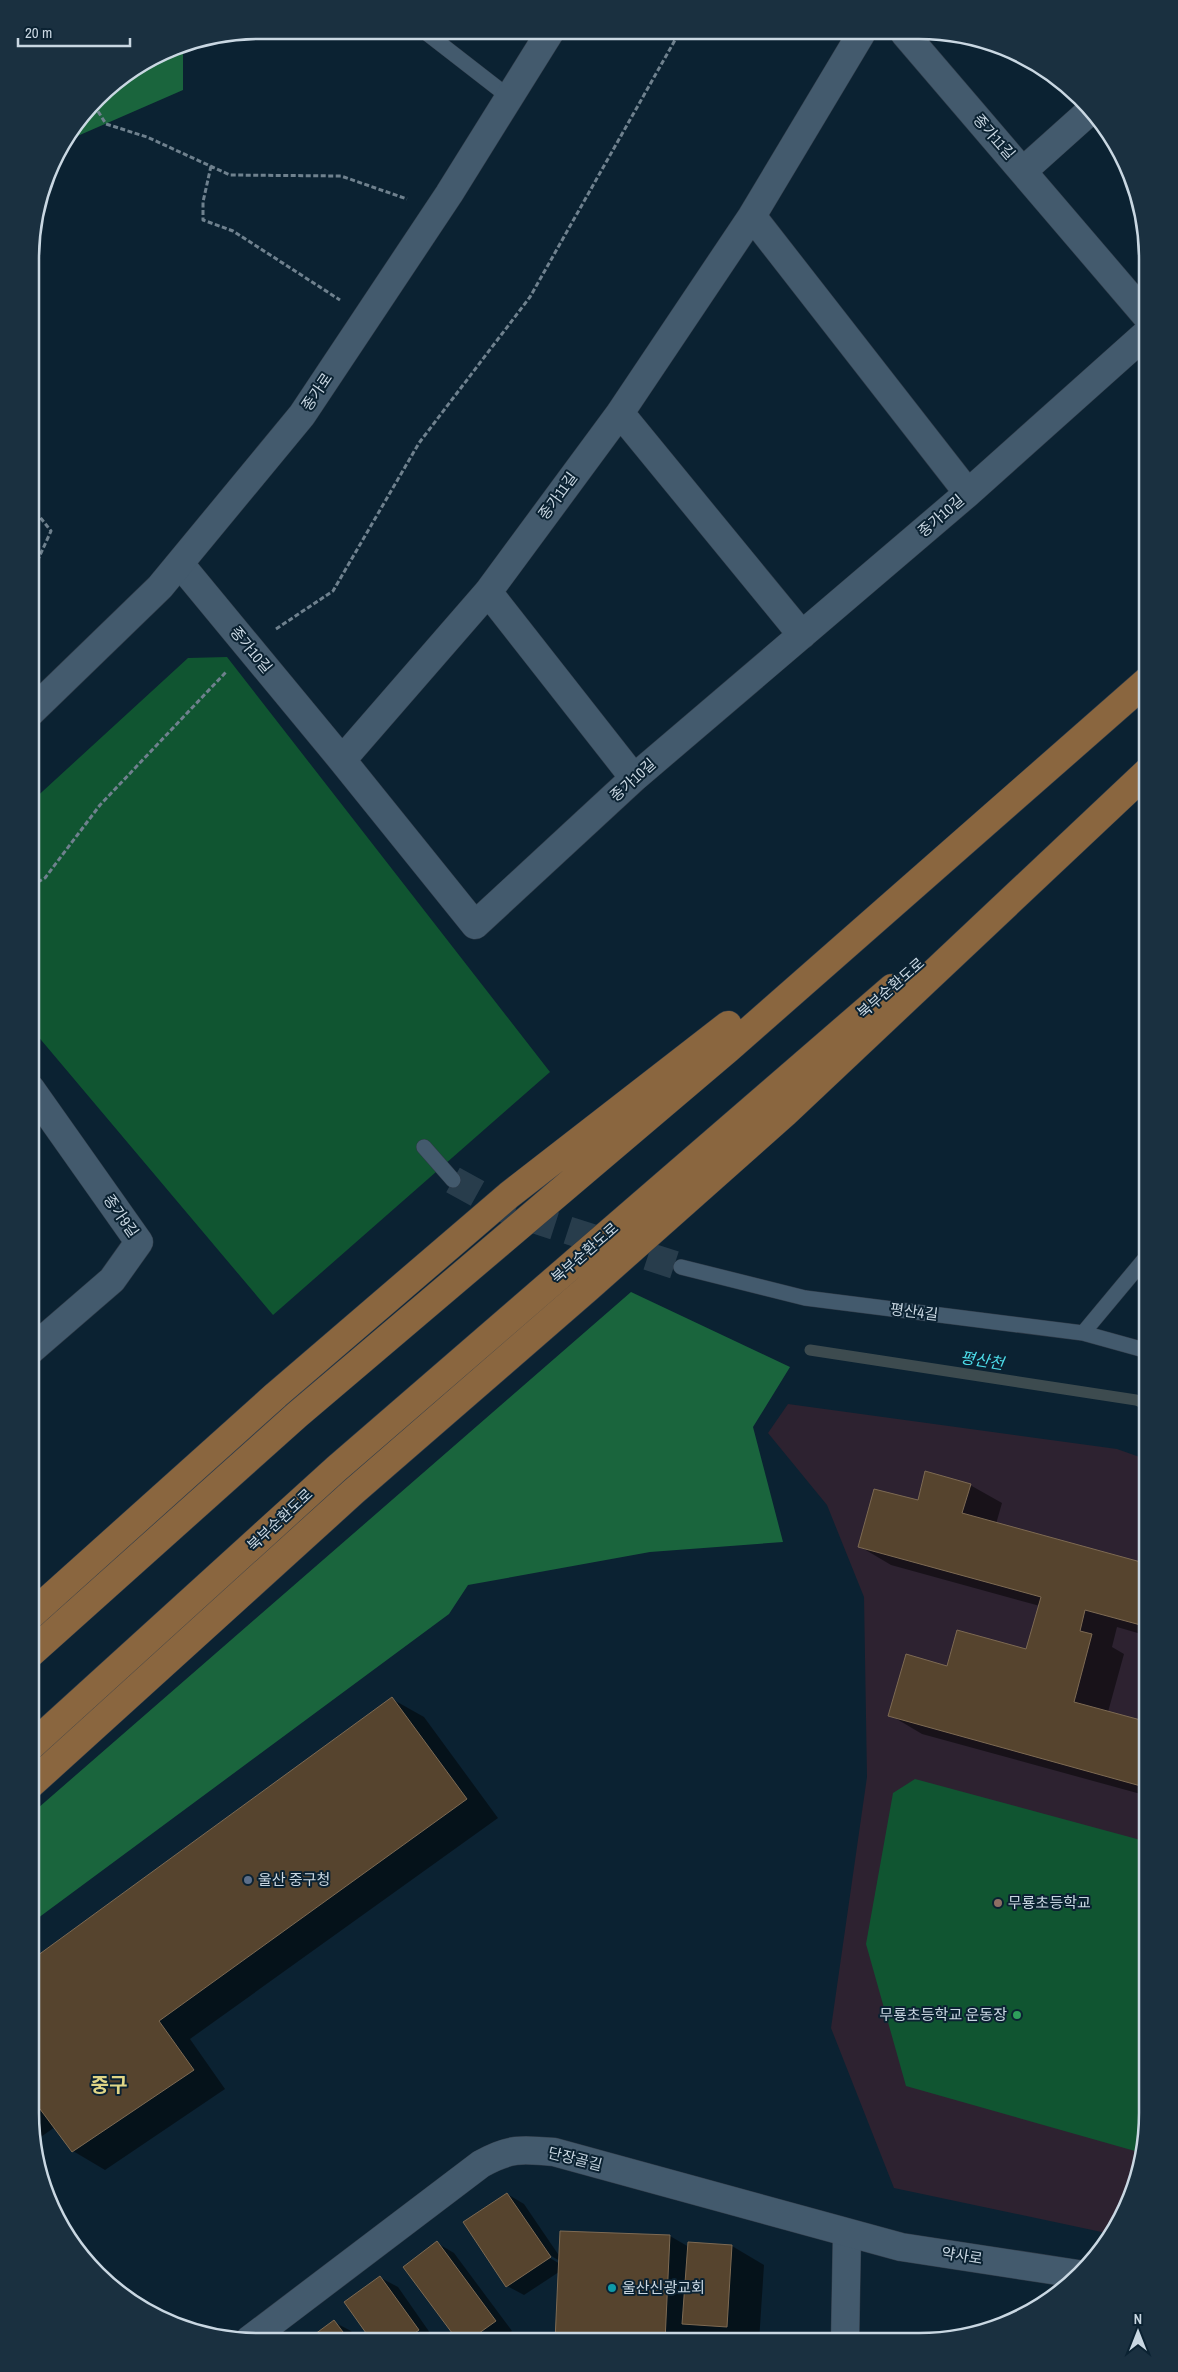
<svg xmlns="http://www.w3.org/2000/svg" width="1178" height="2372" font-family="'Archivo Narrow','Noto Sans KR',sans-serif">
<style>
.education{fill:#2d2230}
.green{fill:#105531}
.forest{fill:#1a653d}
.shadow{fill:#0007;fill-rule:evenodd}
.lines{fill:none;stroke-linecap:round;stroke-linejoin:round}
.stream{stroke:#3d4b4f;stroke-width:11}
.building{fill:#56442e;stroke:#7d6a53}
.street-tunnel{stroke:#283d4c;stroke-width:28;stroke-dasharray:28 14;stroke-linecap:butt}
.lane-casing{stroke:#303c49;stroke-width:16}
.street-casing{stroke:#303c49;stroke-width:29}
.secondary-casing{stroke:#303c49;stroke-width:29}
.primary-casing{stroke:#303c49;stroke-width:29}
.path{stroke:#6f818e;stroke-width:3;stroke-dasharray:5 2.5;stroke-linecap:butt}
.lane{stroke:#435a6d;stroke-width:15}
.street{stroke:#435a6d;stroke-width:28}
.secondary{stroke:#435a6d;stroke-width:28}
.primary{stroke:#8a663f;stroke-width:28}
.service-dot{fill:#5c6f8a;stroke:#0b2232;stroke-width:2}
.education-dot{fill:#8d6e63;stroke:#0b2232;stroke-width:2}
.leisure-dot{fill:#2e9e5b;stroke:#0b2232;stroke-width:2}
.culture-dot{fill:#0f9aa8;stroke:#0b2232;stroke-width:2}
.labels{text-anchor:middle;stroke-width:4;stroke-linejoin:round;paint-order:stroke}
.street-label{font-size:15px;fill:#c9d7e2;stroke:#0b2232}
.poi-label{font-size:15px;fill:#c9d7e2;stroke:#0b2232;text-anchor:start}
.water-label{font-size:16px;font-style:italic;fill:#4dddea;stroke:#0b2232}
.district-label{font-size:20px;font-weight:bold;fill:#dfd687;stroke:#0b2232}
.rim{fill:none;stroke:#c9d7e2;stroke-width:2.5}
</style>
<rect width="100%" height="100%" fill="#0b2232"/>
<!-- education -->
<path class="education" d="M788 1404 1117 1449 1148 1460 1147 2128 1131 2200 1111 2234 894 2188 831 2028 867 1777 864 1597 827 1505 768 1433Z"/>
<!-- green -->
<path class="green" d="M227 657 550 1072 273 1315 31 1028V802L188 658Z
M915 1779 1148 1842 1147 2128 1142 2153 906 2086 866 1944 893 1793Z"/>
<!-- forest -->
<path class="forest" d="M183 45V90L66 141 108 87 172 47Z
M631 1292 790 1367 753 1427 783 1542 650 1552 468 1585 449 1614 30 1924V1815Z"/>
<!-- shadow -->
<path class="shadow" d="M292 30 412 31V32L299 34Z
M970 1485 1002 1503 996 1524 1148 1566V1636L1117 1627 1112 1647 1124 1654 1108 1712 1148 1723V1796L922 1734 890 1715 948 1667 1027 1650 1040 1606 891 1565 859 1546Z
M392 1699 424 1717 498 1818 190 2039 225 2089 105 2170 73 2151 55 2127 35 2141 30 2113V1963Z
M507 2194 524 2204 560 2257 670 2236 689 2247V2243L732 2246 764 2265 759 2342 715 2341 698 2332V2341H556L559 2272 524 2295 507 2286ZM546 2253 560 2261V2264L545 2255Z
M437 2243 454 2253 512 2331 498 2341H460Z
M381 2278 398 2287 435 2340H372L346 2302Z
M334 2322 351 2331 358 2340H309Z"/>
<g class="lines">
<!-- stream -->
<path class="stream" d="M810 1350 1136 1400 1148 1405"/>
</g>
<!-- building -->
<path class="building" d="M925 1471 971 1484 962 1513 1148 1564V1627L1085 1610 1080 1631 1092 1634 1074 1702 1148 1722V1788L888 1716 906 1654 947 1666 957 1630 1026 1649 1041 1597 858 1547 874 1489 918 1500Z
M392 1697 467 1799 159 2021 194 2070 72 2152 34 2101 30 2104V1961Z
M507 2193 551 2257 506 2287 463 2222Z
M560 2231 670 2235 665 2341H555Z
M437 2241 496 2321 468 2341H458L403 2267Z
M688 2242 732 2245 727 2327 682 2324Z
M380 2276 419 2330 404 2341 371 2340 344 2302Z
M334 2320 349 2340H307Z"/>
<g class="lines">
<!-- street-tunnel -->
<path class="street-tunnel" d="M453 1180 509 1211 681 1267"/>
<defs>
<path id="lane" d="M424 31 509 97
M424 1147 453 1180
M681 1267 805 1298 1083 1333 1148 1351
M1083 1333 1148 1255"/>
<path id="street" d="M905 34 1148 318
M1023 171 1091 110
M752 216 968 493
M620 413 802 635
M180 564 342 760 475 925 634 778 968 493 1148 332
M488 592 634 778
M342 760 488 592 620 413 752 216 861 34
M31 1350 112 1280 139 1242 31 1089
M845 2342 847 2234"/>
<path id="secondary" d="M31 712 160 587 302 415 449 194 550 32
M249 2340 481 2164C509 2148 522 2149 554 2152L901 2247 1078 2274"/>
<path id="primary" d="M31 1615 276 1395 509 1195 728 1025
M30 1654 297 1415 728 1049 1148 680
M30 1747 336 1469 892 988
M30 1785 353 1492 588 1288 785 1113 1148 771"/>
</defs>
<!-- lane casing -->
<use href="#lane" class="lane-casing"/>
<!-- street casing -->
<use href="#street" class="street-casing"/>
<!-- secondary casing -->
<use href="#secondary" class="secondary-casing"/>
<!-- primary casing -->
<use href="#primary" class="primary-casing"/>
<!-- path -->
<path class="path" d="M94 105 106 124 147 137 230 175 341 176 407 199
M211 166 203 202V220L233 231 340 300
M32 566 36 564 51 531 32 507
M276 629 333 591 419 443 530 297 679 33
M31 886 45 878 100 805 226 672"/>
<!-- lane -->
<use href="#lane" class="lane"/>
<!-- street -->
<use href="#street" class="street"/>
<!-- secondary -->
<use href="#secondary" class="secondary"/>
<!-- primary -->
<use href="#primary" class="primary"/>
</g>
<!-- markers -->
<circle class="service-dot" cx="248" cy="1880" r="5"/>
<circle class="education-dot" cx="998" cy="1903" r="5"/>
<circle class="leisure-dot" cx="1017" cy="2015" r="5"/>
<circle class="culture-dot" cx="612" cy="2288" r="5"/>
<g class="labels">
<!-- street labels -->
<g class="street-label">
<text transform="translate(994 137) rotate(49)" y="5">종가11길</text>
<text transform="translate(317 392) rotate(-56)" y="5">종가로</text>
<text transform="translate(558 496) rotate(-54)" y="5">종가11길</text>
<text transform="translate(941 516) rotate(-41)" y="5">종가10길</text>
<text transform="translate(251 650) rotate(50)" y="5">종가10길</text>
<text transform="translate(633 780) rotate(-42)" y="5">종가10길</text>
<text transform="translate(891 988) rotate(-41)" y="5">북부순환도로</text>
<text transform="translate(121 1216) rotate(55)" y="5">종가9길</text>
<text transform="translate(585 1253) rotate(-41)" y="5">북부순환도로</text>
<text transform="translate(914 1312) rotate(7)" y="5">평산4길</text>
<text transform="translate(280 1520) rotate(-43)" y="5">북부순환도로</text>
<text transform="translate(575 2159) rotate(14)" y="5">단장골길</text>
<text transform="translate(962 2256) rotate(9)" y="5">약사로</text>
</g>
<!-- poi labels -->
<g class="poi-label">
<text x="258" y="1885">울산 중구청</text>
<text x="1008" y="1908">무룡초등학교</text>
<text x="1007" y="2020" text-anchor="end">무룡초등학교 운동장</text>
<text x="622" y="2293">울산신광교회</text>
</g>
<!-- water labels -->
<g class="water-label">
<text transform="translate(982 1360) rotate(9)" y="6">평산천</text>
</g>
<!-- district labels -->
<g class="district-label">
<text x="109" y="2092">중구</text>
</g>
</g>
<!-- crop -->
<path d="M0 0H1178V2372H0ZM259 39H919A220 220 0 0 1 1139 259V2113A220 220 0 0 1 919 2333H259A220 220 0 0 1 39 2113V259A220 220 0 0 1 259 39Z" fill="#1a3040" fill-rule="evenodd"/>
<path class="rim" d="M259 39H919A220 220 0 0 1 1139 259V2113A220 220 0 0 1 919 2333H259A220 220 0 0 1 39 2113V259A220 220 0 0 1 259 39Z"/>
<!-- north arrow -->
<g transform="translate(1138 2332)" stroke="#0b2232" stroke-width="4" paint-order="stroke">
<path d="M0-4L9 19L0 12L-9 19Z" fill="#c9d7e2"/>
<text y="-8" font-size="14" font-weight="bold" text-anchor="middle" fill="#c9d7e2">N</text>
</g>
<!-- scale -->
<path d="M18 38v8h112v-8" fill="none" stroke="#c9d7e2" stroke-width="2.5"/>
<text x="25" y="38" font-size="15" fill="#c9d7e2" stroke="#0b2232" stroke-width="4" paint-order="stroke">20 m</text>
</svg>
